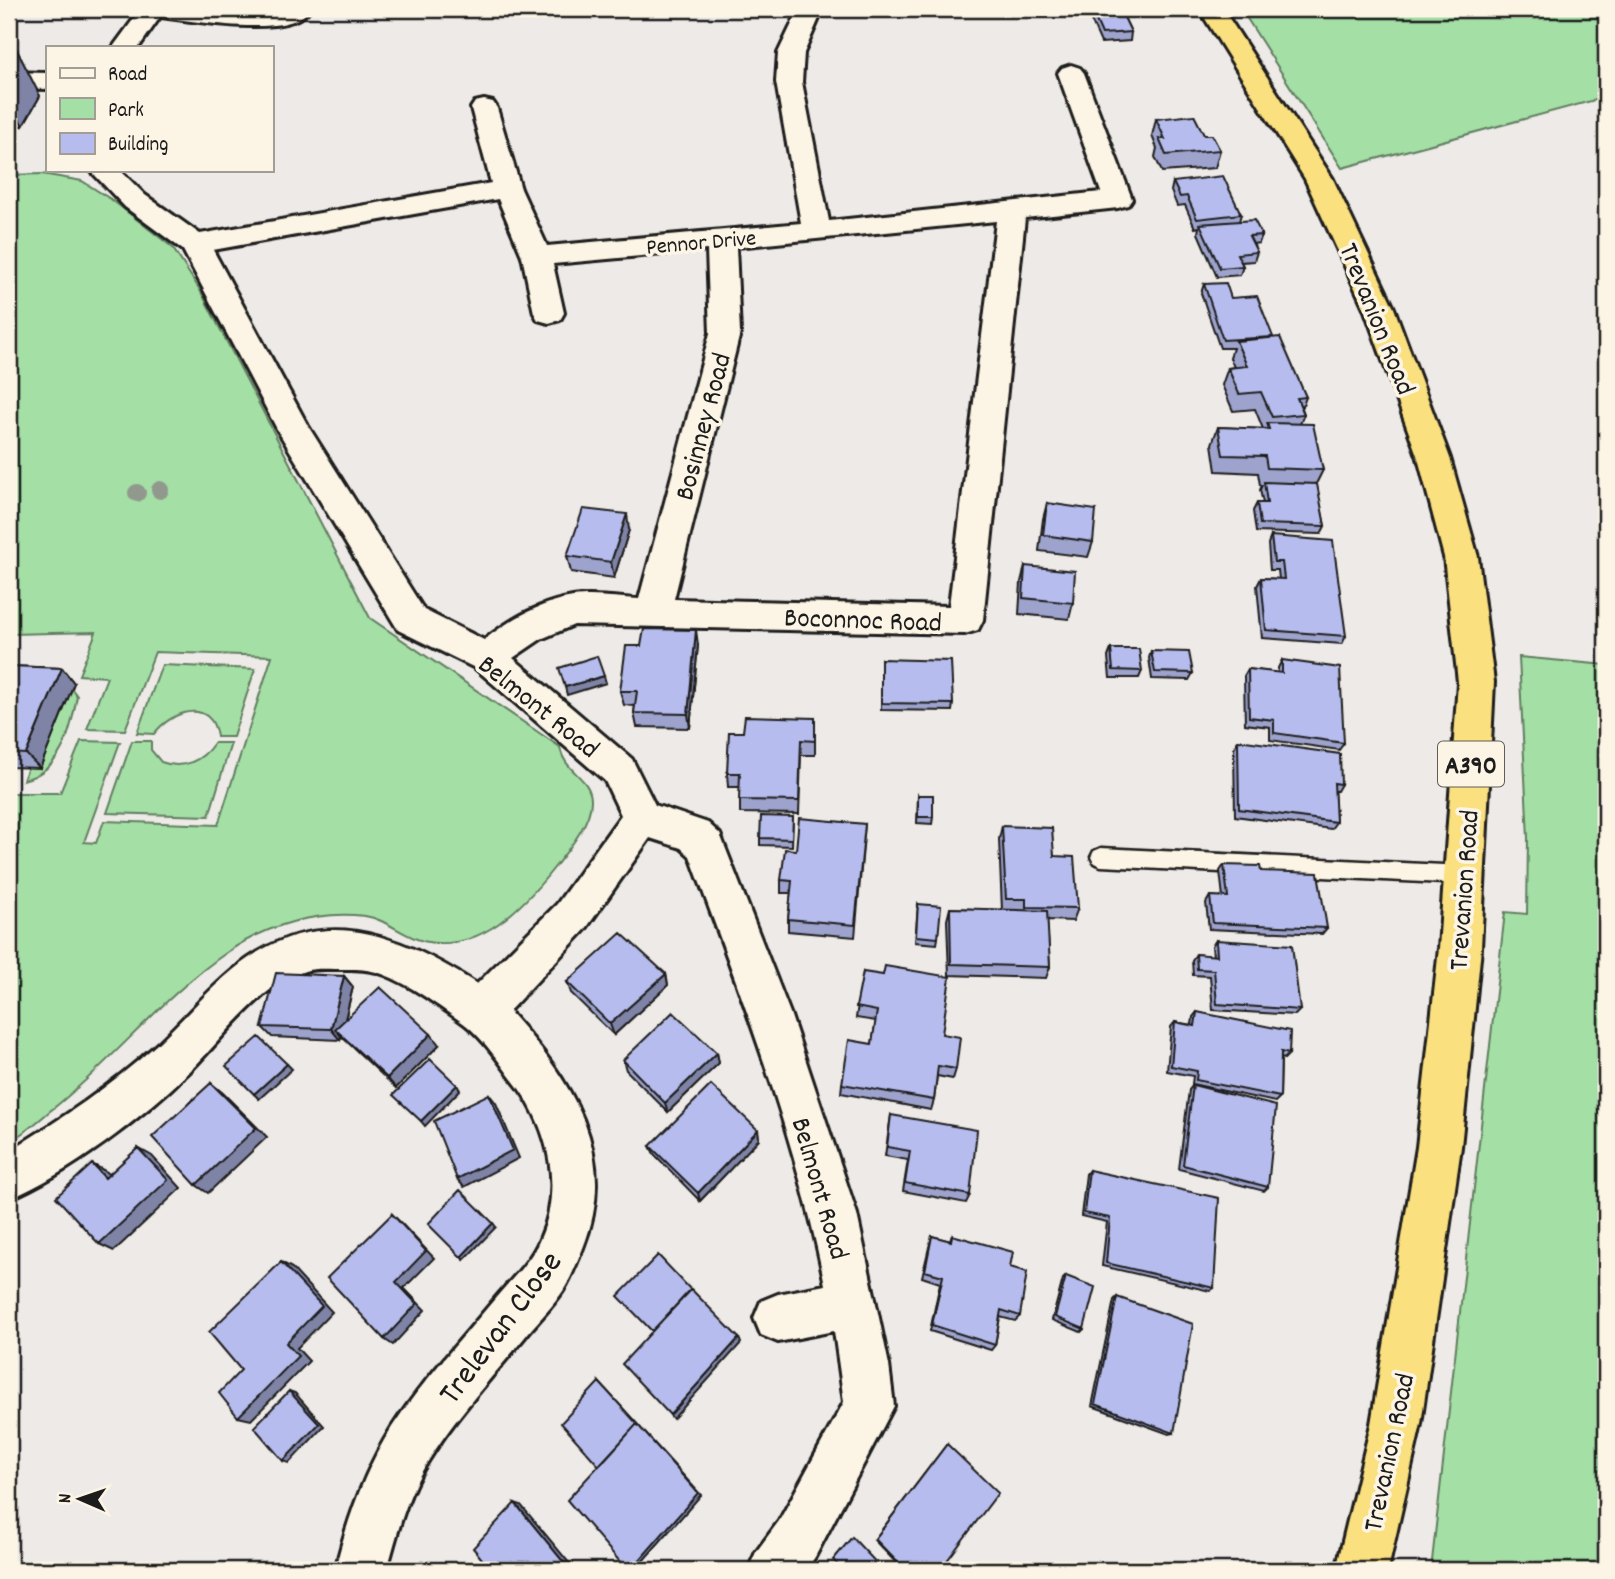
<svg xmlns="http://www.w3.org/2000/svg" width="1615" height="1579" font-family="Dekko,sans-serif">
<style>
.green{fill:#a4dfa5;stroke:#607e60;stroke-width:2}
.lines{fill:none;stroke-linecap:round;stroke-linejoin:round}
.lane-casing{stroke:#1c1c1c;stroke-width:5}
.street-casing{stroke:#1c1c1c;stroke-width:6}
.highway-casing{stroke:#1c1c1c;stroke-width:6}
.lane{fill:#fcf5e5;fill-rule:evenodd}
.street{fill:#fcf5e5;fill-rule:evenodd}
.highway{fill:#fbe080;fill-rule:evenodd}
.tree{fill:#91998e}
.wall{fill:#9da3cd;stroke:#1c1c1c;stroke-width:2}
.shaded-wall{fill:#7f84a7;stroke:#1c1c1c;stroke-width:2}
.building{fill:#b6bdee;stroke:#1c1c1c;stroke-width:2}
.labels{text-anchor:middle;stroke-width:7;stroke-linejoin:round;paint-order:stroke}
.far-street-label{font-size:23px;fill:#1c1c1c;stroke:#fcf5e5}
.shield{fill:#fcf5e5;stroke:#5f5d58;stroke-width:2}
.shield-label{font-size:26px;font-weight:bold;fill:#1c1c1c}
.street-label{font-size:28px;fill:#1c1c1c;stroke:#fcf5e5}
.near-street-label{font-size:33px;fill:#1c1c1c;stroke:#fcf5e5}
</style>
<rect width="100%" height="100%" fill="#eeeae7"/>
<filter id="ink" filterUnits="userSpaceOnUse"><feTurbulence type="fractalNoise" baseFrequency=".0143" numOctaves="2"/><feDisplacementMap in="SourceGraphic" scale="14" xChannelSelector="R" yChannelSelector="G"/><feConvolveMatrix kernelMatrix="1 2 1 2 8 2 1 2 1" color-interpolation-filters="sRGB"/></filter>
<g filter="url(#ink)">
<!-- green -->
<path class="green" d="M1241 9H1606V97L1342 168Z
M42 174 82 181 112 200 172 247 200 290 370 618 560 747C564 772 590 777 591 799 592 822 568 850 554 868 523 907 479 954 423 941 403 936 386 919 365 916 318 910 268 925 229 951 164 995 116 1058 55 1107 41 1118 26 1133 9 1141V793H60L81 741 120 742 84 842 96 843 104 821 218 825 272 656 155 652 125 730 87 729 107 677 79 675 96 632 9 634V175Z
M1519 657 1606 665V1570H1431L1505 912 1527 914 1528 838Z
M162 665 255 669 233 737H217C212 697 171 711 154 734L137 733Z
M72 689 77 696C70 732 63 770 23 780L28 767H40Z
M132 741H151V750L161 762C183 770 202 761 214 743H231L209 816 107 813Z"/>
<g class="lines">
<defs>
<path id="lane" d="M1101 848 1464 866 1471 869 1474 875 1471 881 1464 884 1101 866 1094 863 1091 857 1094 851Z"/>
<path id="street" d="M141 9 266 12 310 9C289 40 193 20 160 17L139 47H113Z
M799 9H823L804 53 802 82 829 221 1101 192 1058 73 1062 68 1071 65 1080 68 1084 73 1132 199 1128 205 1118 208 1025 218 983 620 978 630 965 634 574 625 541 639 513 658 632 759 655 805 708 823 720 834 790 1013 857 1214 889 1365 894 1406 815 1557 806 1570H748L756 1552 779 1521 844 1402 834 1331 778 1342 761 1335 754 1318 761 1301 778 1294 825 1285C796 1138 742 997 690 856L681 848 650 838 585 930 509 1011C570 1079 621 1153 583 1248 577 1263 571 1278 563 1291 553 1306 540 1319 529 1332 492 1378 449 1423 420 1475 404 1505 396 1538 387 1570H335C347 1521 365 1469 392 1427 422 1382 459 1342 493 1301 509 1281 530 1263 540 1239 563 1188 549 1130 518 1087 501 1065 482 1035 459 1020 434 1003 406 981 376 972 363 968 349 969 335 969 325 969 315 968 305 971 261 984 221 1041 189 1072 142 1118 69 1174 9 1199V1151C61 1119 111 1086 156 1045 182 1021 205 993 233 970 317 901 395 932 477 984L557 904 621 815 605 781 475 668 398 630 278 431 183 250 125 207 90 170H120L145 195 200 234 491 183 471 108 475 102 484 100 493 102 497 108 521 189 547 246 801 223 776 82 778 53ZM498 199 522 256 534 313 538 320 549 323 560 320 564 313 553 264 707 250 710 333 639 599C618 598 594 594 573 597 541 602 509 620 484 640L424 610 308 426 213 250ZM996 221 949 606 674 599 740 333 736 247Z
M9 72 47 73V89L9 88Z"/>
<path id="highway" d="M1199 9H1223L1333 179 1394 308 1450 458 1478 557 1494 682 1481 948 1461 1147 1421 1424 1388 1570H1336L1371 1424 1417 1147 1439 948 1458 682 1444 557 1418 458 1364 308 1305 179Z"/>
</defs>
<!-- lane casing -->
<use href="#lane" class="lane-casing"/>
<!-- street casing -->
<use href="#street" class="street-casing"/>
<!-- highway casing -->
<use href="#highway" class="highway-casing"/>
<!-- lane -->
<use href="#lane" class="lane"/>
<!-- street -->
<use href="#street" class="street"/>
<!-- highway -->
<use href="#highway" class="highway"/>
</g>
<!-- trees -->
<g class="tree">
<circle cx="160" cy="490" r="9"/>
<circle cx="137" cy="493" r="9"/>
</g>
<!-- wall -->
<path class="wall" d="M1086 9H1120L1131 32 1130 41 1101 43Z
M9 50 40 96 23 126H9Z
M1156 119 1204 135 1220 150 1215 168 1162 172 1155 157 1157 148 1152 136Z
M1173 182 1241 214 1239 221 1262 235 1259 243 1253 244 1257 252 1254 261 1241 262 1243 266 1240 275 1217 277 1198 233 1199 227 1195 228 1185 205 1177 206 1171 191Z
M1204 284 1272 338 1306 397 1302 408 1304 414 1300 424 1323 470 1316 484 1325 526 1321 534 1256 532 1253 511 1257 503H1263L1260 490 1262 485H1260L1258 473 1216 471 1212 444 1218 427 1263 429 1255 409 1233 411 1222 385 1228 368 1234 367 1230 358 1233 348H1220L1201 293Z
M1047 503 1093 542 1088 557 1039 551 1043 519Z
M629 530 614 578 571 572 567 556Z
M1271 536 1346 636 1342 644 1262 638 1257 586 1261 578 1279 579 1278 570H1270L1268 544Z
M1025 566 1073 603 1069 619 1019 614 1021 582Z
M698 645 690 728 637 727 634 713 635 706 624 705 620 691Z
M1111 649 1142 671 1139 678H1110L1108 657Z
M1151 651 1193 673 1189 680 1152 679 1149 658Z
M881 659 953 704 952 711 881 710Z
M1282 660 1344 743 1339 750 1270 740V727L1245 724 1244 676 1248 669 1278 673V668Z
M9 666 62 668 74 683 40 768 9 767Z
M815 718V755H801L799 814 740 813V787H728L727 773 743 732Z
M1238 740 1341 784 1337 791H1334L1336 822 1331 829 1235 816 1234 748Z
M918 795 933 817 932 824 917 823Z
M793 817 792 846 760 845V838Z
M865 824 855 937 788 931V919L791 893H781V880L796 850Z
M1002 826 1054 856 1078 908 1073 921 1047 920 1050 967 1046 978 949 975 947 920 950 908 1002 910 999 839Z
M1224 865 1261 871 1327 928 1322 934 1209 929 1206 903 1210 896 1223 897 1220 871Z
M918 904 938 938 937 944 915 942Z
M1216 940 1300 1010 1295 1015 1213 1010 1210 976 1193 975 1192 960 1196 954 1213 956 1212 946Z
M863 972 942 1034 956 1069 953 1079 937 1076 934 1100 931 1110 841 1093 842 1084 872 1044 876 1021 856 1018Z
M666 974 668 985 614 1035 571 993 567 982Z
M344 976 353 987 345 1020 439 1045 396 1088 341 1036 340 1040 272 1037 262 1027Z
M1197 1012 1289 1054 1284 1059 1281 1058 1280 1097 1275 1102 1192 1084 1193 1076 1167 1071 1171 1027 1175 1022 1192 1025 1193 1017Z
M717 1053 719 1063 668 1112 626 1070 623 1060Z
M1193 1085 1268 1187 1264 1191 1179 1169 1189 1090Z
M891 1115 970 1195 966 1203 903 1191 908 1160 885 1156Z
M758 1130 759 1139 700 1201 654 1154 650 1146Z
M1089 1170 1214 1288 1210 1291 1102 1266 1107 1222 1081 1216 1086 1174Z
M952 1235 1010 1267 1020 1316 1015 1321 1000 1317 995 1345 991 1350 930 1331 940 1283 922 1277 930 1243 932 1236 950 1241Z
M1066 1276 1084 1329 1081 1332 1052 1320 1063 1279Z
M1117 1297 1174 1433 1169 1434 1092 1406 1114 1300Z
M947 1444 940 1570H903L874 1540Z"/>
<!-- shaded-wall -->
<path class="shaded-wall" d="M17 50 40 96 23 126 9 100V63Z
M627 514 629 530 614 578 611 562Z
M696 630 698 645 690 728 688 714Z
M62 668 74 683 40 768 26 754Z
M604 676 606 683 567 695 565 687Z
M666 974 668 985 614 1035 610 1024Z
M344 976 353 987 341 1035 335 1029 341 1036 340 1040 331 1029Z
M431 1034 439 1045 396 1088 387 1078Z
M717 1053 719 1063 668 1112 665 1103Z
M287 1064 292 1069 259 1099 254 1094Z
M211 1083 223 1093 267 1137 208 1193 196 1185Z
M457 1085 460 1090 425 1126 421 1121Z
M489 1094 496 1103 519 1158 464 1187 457 1179Z
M758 1130 759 1139 700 1201 698 1193Z
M138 1148 152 1156 181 1188 114 1251 99 1244Z
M92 1164 107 1172 119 1186 105 1178Z
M392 1214 400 1222 434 1258 404 1288 425 1310 393 1345 384 1339 396 1282Z
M493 1223 496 1227 464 1260 461 1257Z
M281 1262 292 1268 332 1312 297 1348 309 1361 251 1420 238 1417Z
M739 1338 741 1343 673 1419 670 1415Z
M599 1382 701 1495 635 1570H631Z
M289 1391 295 1393 324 1426 289 1463 283 1461Z
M515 1503 521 1505 575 1570H570Z"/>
<!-- building -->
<path class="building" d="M1091 9H1120L1131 32 1102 34Z
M9 50H17L9 63Z
M1194 115 1204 135H1212L1220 150 1166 155 1159 139H1165L1156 119Z
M1223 176 1241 214 1197 219 1187 196 1180 197 1173 182Z
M1254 220 1262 235 1249 236 1257 252 1237 254 1243 266 1220 268 1200 224Z
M1226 283 1231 298 1257 296 1273 337 1223 340 1204 284Z
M1280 337 1306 397 1297 398 1304 414 1272 417 1261 392 1239 394 1228 368 1247 366 1236 341Z
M1267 423 1313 424 1323 470 1267 468 1265 456 1223 455 1218 427 1269 429Z
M1264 482 1317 484 1325 526 1260 524 1257 503H1267Z
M1047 503 1096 510 1093 542 1043 535Z
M583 509 627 514 611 562 567 556Z
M1271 536 1333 541 1346 636 1266 630 1261 578 1284 579 1282 562H1274Z
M1025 566 1075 571 1073 603 1023 598Z
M644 629 696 630 688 714 634 713 637 691H620L626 646H641Z
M1111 649H1139L1142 671 1113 670Z
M1151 651 1189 652 1193 673 1155 672Z
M597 656 604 676 565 687 559 668Z
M881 659 951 661 953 704 881 703Z
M1282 660 1340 668 1344 743 1274 733V720L1249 717 1248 669 1282 673Z
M9 666 62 668 26 754 9 753Z
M745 716 815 718V741L801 740 799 801 739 800 740 773H727L729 732H743Z
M1238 740 1340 754 1341 784 1334 783 1336 822 1239 809Z
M918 795H933V817H918Z
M761 816 793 817 792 839 760 838Z
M799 818 865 824 855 925 788 919 792 881 781 880 785 849 796 850Z
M1002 826 1052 828 1054 856 1074 857 1078 908 1026 907V899H1006Z
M1224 865 1260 866 1261 871 1318 873 1327 928 1213 923 1210 896 1228 897Z
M918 904 941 906 938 938 916 936Z
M950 908 1047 911 1050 967 951 964Z
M621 933 666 974 610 1024 567 982Z
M1216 940 1292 945 1300 1010 1217 1004 1214 970 1197 969 1196 954 1217 956Z
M885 966 950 977 942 1034 960 1037 956 1069 938 1066 934 1100 842 1084 849 1040 872 1044 877 1011 856 1007 863 972 883 975Z
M276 973 344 976 331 1029 262 1027Z
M380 987 431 1034 387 1078 335 1029Z
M673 1012 717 1053 665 1103 623 1060Z
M1197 1012 1290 1031 1289 1054 1281 1052 1280 1097 1196 1080 1197 1071 1171 1066 1175 1022 1195 1026Z
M259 1037 287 1064 254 1094 226 1066Z
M430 1059 457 1085 421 1121 393 1095Z
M211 1083 256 1128 196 1185 152 1137Z
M711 1085 758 1130 698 1193 650 1146Z
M1193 1085 1276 1106 1268 1187 1183 1165Z
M489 1094 513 1150 457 1179 434 1121Z
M891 1115 977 1130 970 1195 905 1183 910 1151 887 1147Z
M138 1148 168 1180 99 1244 56 1197 92 1164 105 1178Z
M1089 1170 1219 1198 1214 1288 1106 1263 1110 1218 1084 1213Z
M460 1190 493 1223 461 1257 428 1224Z
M392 1214 426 1251 396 1282 417 1304 384 1339 327 1278Z
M952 1235 1013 1252 1010 1267 1027 1272 1020 1316 1001 1310 995 1345 932 1325 943 1276 925 1271 932 1236 951 1241Z
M658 1255 691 1290 652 1331 618 1296Z
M281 1262 322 1306 286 1343 298 1356 238 1417 219 1393 241 1370 209 1332Z
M1066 1276 1095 1287 1084 1329 1055 1317Z
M691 1289 739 1338 670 1415 622 1364Z
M1117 1297 1193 1324 1174 1433 1095 1404Z
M599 1382 639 1426 637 1424 599 1466 561 1423Z
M289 1391 319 1424 283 1461 254 1427Z
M637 1424 698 1493 631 1570H627L567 1500Z
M947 1444 998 1493 940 1570H905L875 1539Z
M515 1503 570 1570H472L482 1559 473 1548Z
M852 1537 883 1570H843L833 1560Z"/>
</g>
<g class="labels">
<!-- far-street labels -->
<g class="far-street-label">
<text transform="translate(701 241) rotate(-5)" y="8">Pennor Drive</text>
</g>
<!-- shield labels -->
<rect class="shield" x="1438" y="741.5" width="66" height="45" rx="5"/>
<g class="shield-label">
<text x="1471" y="773">A390</text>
</g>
<!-- street labels -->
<g class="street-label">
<text transform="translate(1379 318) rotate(68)" y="10">Trevanion Road</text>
<text transform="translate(701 426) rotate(-75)" y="10">Bosinney Road</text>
<text transform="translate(863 618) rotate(2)" y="10">Boconnoc Road</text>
<text transform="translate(540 705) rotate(39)" y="10">Belmont Road</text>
<text transform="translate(1462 890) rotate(-86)" y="10">Trevanion Road</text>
<text transform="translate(822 1188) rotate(74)" y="10">Belmont Road</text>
<text transform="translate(1387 1452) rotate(-78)" y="10">Trevanion Road</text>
</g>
<!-- near-street labels -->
<g class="near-street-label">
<text transform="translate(498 1326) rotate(-53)" y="12">Trelevan Close</text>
</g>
</g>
<!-- margin -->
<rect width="1615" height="1579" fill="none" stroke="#fcf5e5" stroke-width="35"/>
<rect x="18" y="18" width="1580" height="1544" fill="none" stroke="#1c1c1c" stroke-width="2.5" filter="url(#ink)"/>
<!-- legend -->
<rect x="46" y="46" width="228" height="126" fill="#fcf5e5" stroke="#a29e95" stroke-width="2"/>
<rect x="60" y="68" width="35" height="10" fill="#fcf5e5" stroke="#a29e95" stroke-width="2"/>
<text x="108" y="80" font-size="21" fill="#1c1c1c">Road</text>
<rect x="60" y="98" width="35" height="21" fill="#a4dfa5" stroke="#a29e95" stroke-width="2"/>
<text x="108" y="116" font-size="21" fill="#1c1c1c">Park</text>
<rect x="60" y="133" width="35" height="21" fill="#b6bdee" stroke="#a29e95" stroke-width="2"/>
<text x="108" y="150" font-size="21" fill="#1c1c1c">Building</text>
<!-- north arrow -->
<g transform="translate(80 1499) rotate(272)" stroke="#fcf5e5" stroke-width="5" paint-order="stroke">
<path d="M0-5L12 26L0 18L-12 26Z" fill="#1c1c1c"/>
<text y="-10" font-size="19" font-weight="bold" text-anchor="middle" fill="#1c1c1c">N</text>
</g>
</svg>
